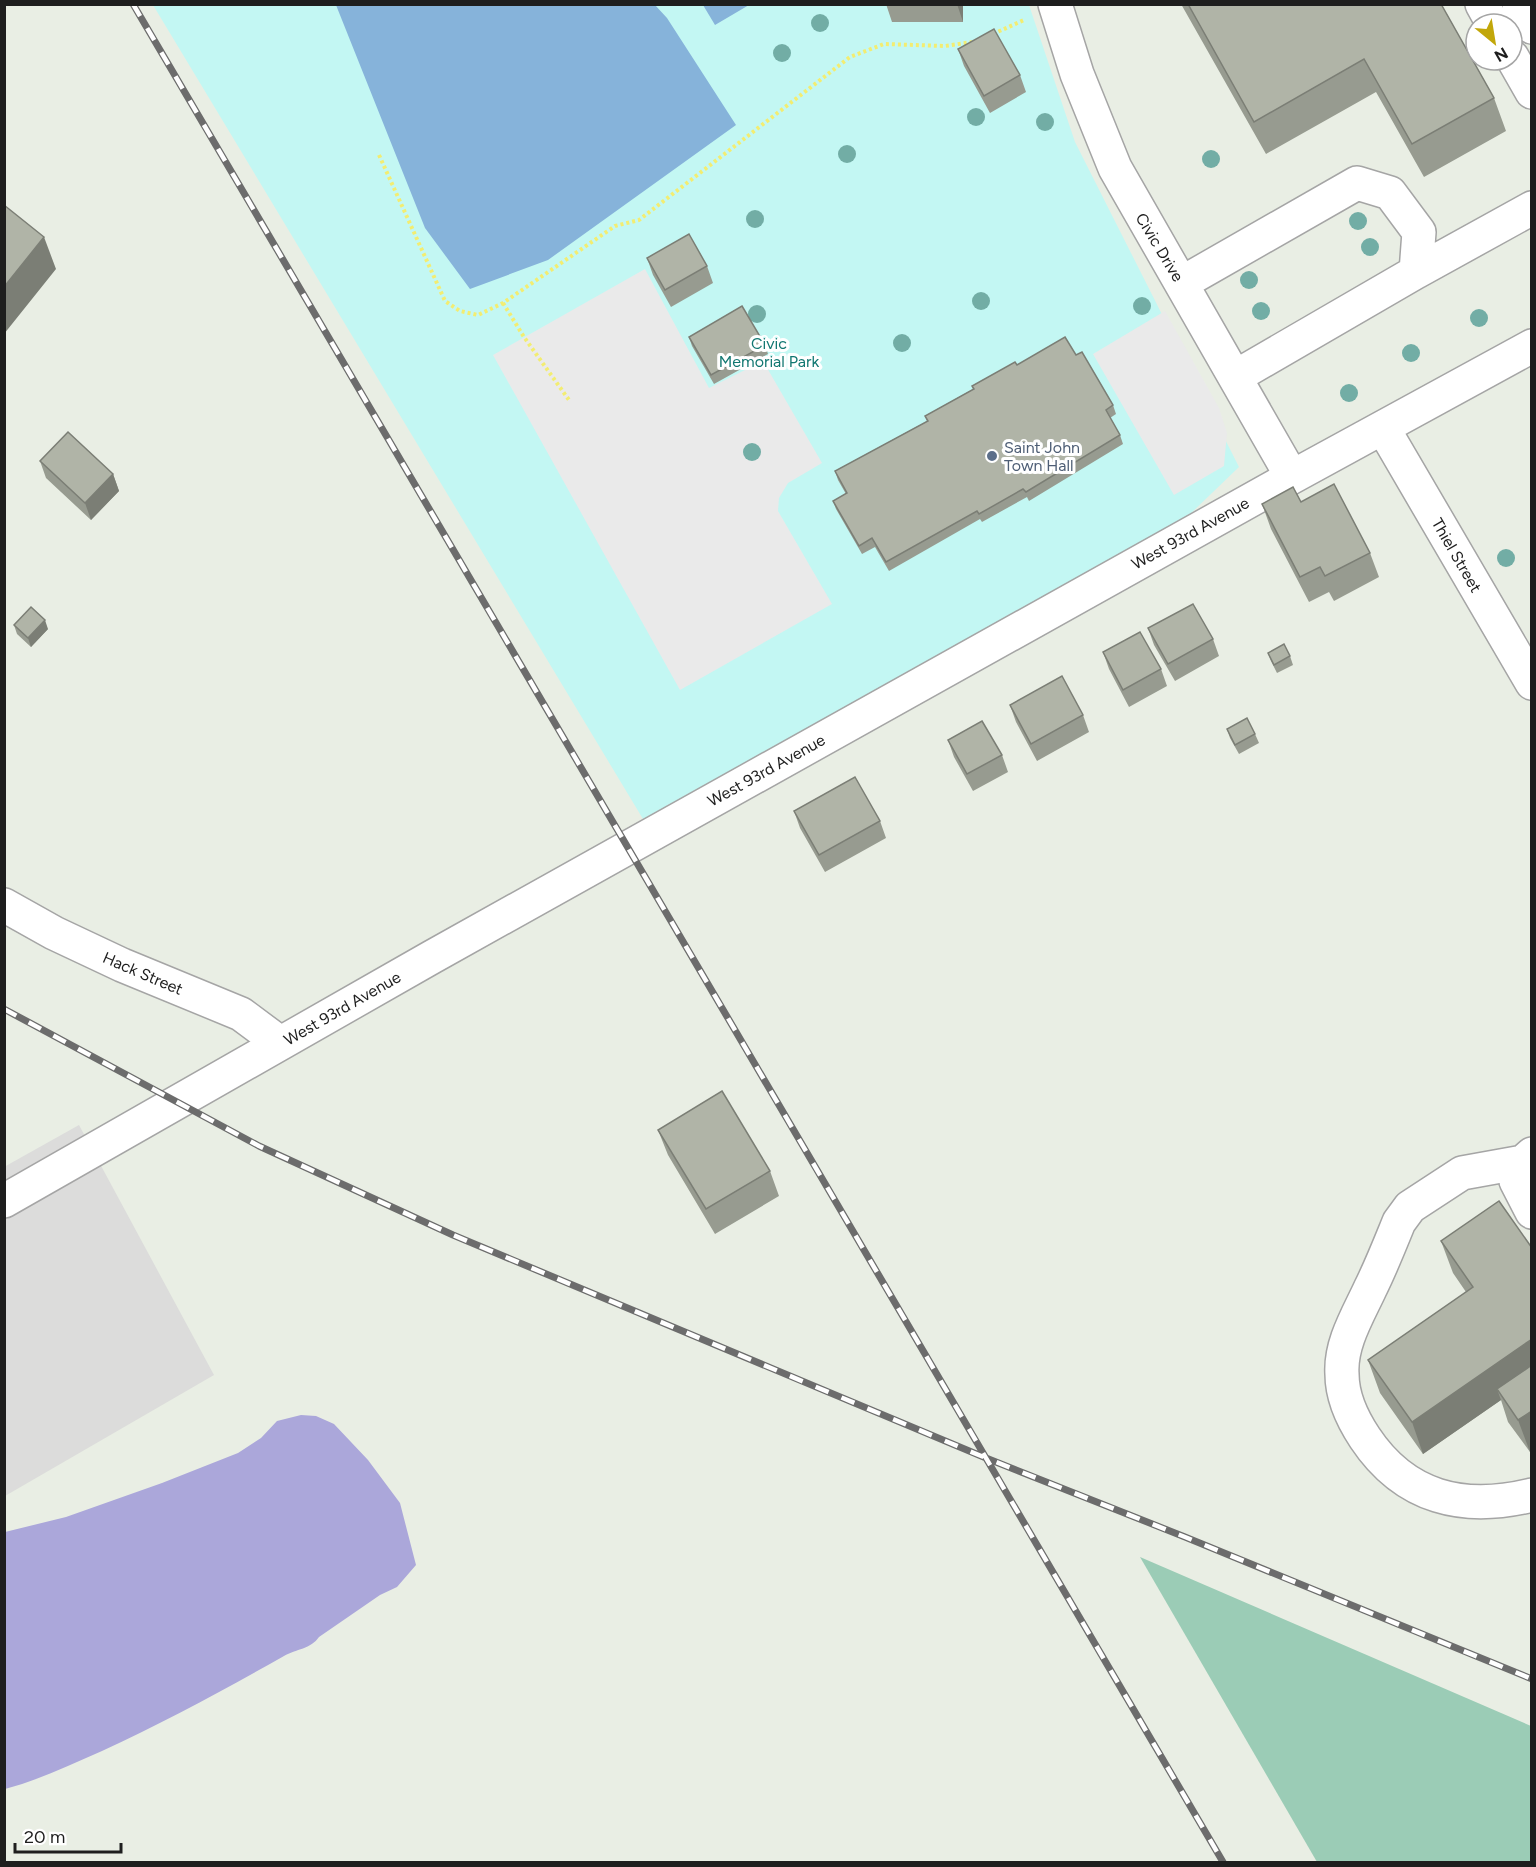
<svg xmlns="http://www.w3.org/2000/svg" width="1536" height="1867" font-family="Figtree,sans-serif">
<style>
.residential{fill:#dcdcdb}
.forest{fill:#9bccb6}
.park{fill:#c3f7f3}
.pitch{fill:#86b3da}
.parking{fill:#eaeaea}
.water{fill:#aba7da}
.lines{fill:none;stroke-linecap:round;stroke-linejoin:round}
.minor-casing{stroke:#a5a5a5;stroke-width:36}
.path{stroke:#f3ed71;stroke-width:4;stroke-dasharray:3 3;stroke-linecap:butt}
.minor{stroke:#fff;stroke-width:33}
.rail-casing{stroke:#6c6c6c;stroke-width:7}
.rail{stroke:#fff;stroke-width:4.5;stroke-dasharray:14;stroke-linecap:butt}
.tree{fill:#72ada5}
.wall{fill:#979b90}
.shaded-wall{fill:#7b7e75}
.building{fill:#b0b4a7;stroke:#7b7e75;stroke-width:1.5}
.service-dot{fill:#5c6f8a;stroke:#fff;stroke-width:2}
.labels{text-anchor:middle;stroke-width:6;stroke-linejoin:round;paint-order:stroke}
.street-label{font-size:16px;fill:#1e1e1e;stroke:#fff}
.park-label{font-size:16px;fill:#117771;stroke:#fff}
.service-label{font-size:16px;fill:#4e5e75;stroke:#fff;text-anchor:start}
</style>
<rect width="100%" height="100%" fill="#e9eee4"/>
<!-- residential -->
<path class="residential" d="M79 1125 214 1375 5 1496 4 1167Z"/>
<!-- forest -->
<path class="forest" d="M1140 1557 1531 1726V1862H1317Z"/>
<!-- park -->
<path class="park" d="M153 5H1029L1075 142 1239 467 1186 518 643 819Z"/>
<!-- pitch -->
<path class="pitch" d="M336 5H655L667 18 736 125 548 260 470 289 425 228Z
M703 5H749L715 25Z"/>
<!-- parking -->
<path class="parking" d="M645 269 709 388 763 361 822 463 788 483 779 498 778 511 832 604 680 690 493 355Z
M1165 311 1219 408 1227 433 1224 466 1174 495 1093 354Z"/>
<!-- water -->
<path class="water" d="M301 1415 316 1416 334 1424 368 1460 400 1503 416 1565 397 1587 380 1595 319 1637C311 1649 296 1649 284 1656 224 1690 165 1722 102 1751 70 1765 39 1780 5 1789V1532L66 1517 162 1483 238 1453 261 1438 277 1421Z"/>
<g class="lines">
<defs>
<path id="minor" d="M1055 4 1077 74 1115 168 1292 477
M1482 4 1493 24
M1519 4 1532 27
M1512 57 1532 92
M1416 272 1532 208
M1182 283 1357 183 1390 193 1419 232 1416 272 1235 377
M1383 428 1532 683
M4 905 54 933 122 965 241 1014 280 1043
M1532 1154 1523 1162 1516 1181 1532 1212
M1523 1162 1462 1173 1410 1207 1399 1222C1390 1244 1381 1267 1370 1289 1358 1315 1340 1344 1342 1374 1342 1396 1353 1420 1365 1438 1405 1498 1463 1512 1532 1495
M4 1201 432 957 1292 477 1532 346"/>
</defs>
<!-- minor casing -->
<use href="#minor" class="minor-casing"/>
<!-- path -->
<path class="path" d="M993 34 1024 20
M379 155 445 301 460 311 478 315 503 303 615 226 639 220 850 57 884 44 945 46 972 42
M503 303 524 337 569 400"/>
<!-- minor -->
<use href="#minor" class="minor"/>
<defs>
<path id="rail" d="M133 4 1223 1862
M4 1009 259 1146 453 1235 986 1458 1185 1537 1532 1679"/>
</defs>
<!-- rail casing -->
<use href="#rail" class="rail-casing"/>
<!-- rail -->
<use href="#rail" class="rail"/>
</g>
<!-- trees -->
<g class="tree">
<circle cx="820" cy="23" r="9"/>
<circle cx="782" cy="53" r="9"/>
<circle cx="976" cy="117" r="9"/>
<circle cx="1045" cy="122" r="9"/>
<circle cx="847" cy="154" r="9"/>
<circle cx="1211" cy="159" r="9"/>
<circle cx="755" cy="219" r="9"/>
<circle cx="1358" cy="221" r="9"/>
<circle cx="1370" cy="247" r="9"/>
<circle cx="1249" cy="280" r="9"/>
<circle cx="981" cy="301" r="9"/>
<circle cx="1142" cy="306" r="9"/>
<circle cx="1261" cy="311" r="9"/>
<circle cx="757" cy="314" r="9"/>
<circle cx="1479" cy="318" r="9"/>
<circle cx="902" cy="343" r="9"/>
<circle cx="1411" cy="353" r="9"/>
<circle cx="1349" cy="393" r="9"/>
<circle cx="752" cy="452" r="9"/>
<circle cx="1506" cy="558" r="9"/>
</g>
<!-- wall -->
<path class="wall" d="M886 4H963V22H892Z
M1181 4H1441L1494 98 1506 131 1424 177 1376 92 1266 154Z
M958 49 1020 75 1026 92 990 113 964 66Z
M647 258 707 266 713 283 671 307 653 275Z
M689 337 765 345 768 354 714 384 692 346Z
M1076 355 1113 405 1116 414 1110 418 1120 435 1123 444 1029 501 1027 497 982 522 980 519 889 571 875 547 862 554 836 509 833 501 846 494 838 480 835 471 927 421 925 416 973 389 972 386 1017 365Z
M40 461 113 474 119 491 91 520 46 478Z
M1301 502 1370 553 1379 577 1334 601 1329 592 1309 602 1271 529 1262 504Z
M14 625 48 629 31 647 17 634Z
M1148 628 1213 639 1219 656 1175 681 1154 645Z
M1103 652 1161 669 1167 686 1129 707 1109 669Z
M1268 653 1290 656 1293 665 1277 673 1271 661Z
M1010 705 1083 715 1089 732 1037 761 1016 722Z
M1227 729 1255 734 1259 743 1239 754 1230 738Z
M948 740 1002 755 1008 772 973 791 954 757Z
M794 811 880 821 886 838 825 872 800 828Z
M658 1130 770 1171 779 1196 715 1234 668 1155Z
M1499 1201 1530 1452 1508 1422 1501 1400 1423 1454 1380 1393 1368 1360 1466 1292 1453 1273 1441 1241Z"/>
<!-- shaded-wall -->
<path class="shaded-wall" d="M957 4H963V22Z
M44 237 56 269 4 334V287Z
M113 474 119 491 91 520 85 503Z
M45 620 48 629 31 647 28 638Z
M1531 1339 1532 1379 1497 1389 1501 1400 1423 1454 1412 1422Z
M1532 1411V1451L1530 1452 1518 1420Z"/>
<!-- building -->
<path class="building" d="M886 4H957V5H886Z
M1188 4H1441L1494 98 1412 144 1364 59 1254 122Z
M994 29 1020 75 984 96 958 49Z
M4 205 44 237 4 287Z
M689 234 707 266 665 290 647 258Z
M742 306 765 345 711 375 689 337Z
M1065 337 1076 355 1082 352 1113 405 1106 410 1120 435 1026 492 1023 489 979 514 977 511 886 562 872 538 859 546 833 501 847 493 835 471 928 421 925 416 974 389 972 386 1015 362 1017 365Z
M68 432 113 474 85 503 40 461Z
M1334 484 1370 553 1325 576 1320 567 1300 577 1262 504 1293 487 1301 502Z
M1193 604 1213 639 1168 664 1148 628Z
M31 607 45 620 28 638 14 625Z
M1140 632 1161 669 1123 690 1103 652Z
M1284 644 1290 656 1274 665 1268 653Z
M1062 676 1083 715 1031 744 1010 705Z
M1247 718 1255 734 1235 745 1227 729Z
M982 721 1002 755 967 774 948 740Z
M855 777 880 821 819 855 794 811Z
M722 1091 770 1171 706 1209 658 1130Z
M1499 1201 1532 1248V1339L1412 1422 1368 1360 1473 1287 1441 1241Z
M1532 1365V1411L1518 1420 1497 1389Z"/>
<!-- markers -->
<circle class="service-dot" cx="992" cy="456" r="6"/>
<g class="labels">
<!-- street labels -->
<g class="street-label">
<text transform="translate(1160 247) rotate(59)" y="6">Civic Drive</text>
<text transform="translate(1190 533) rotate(-29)" y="6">West 93rd Avenue</text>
<text transform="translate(1457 555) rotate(60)" y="6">Thiel Street</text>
<text transform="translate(766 770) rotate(-29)" y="6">West 93rd Avenue</text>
<text transform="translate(143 973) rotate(23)" y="6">Hack Street</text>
<text transform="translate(342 1008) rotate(-30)" y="6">West 93rd Avenue</text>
</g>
<!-- park labels -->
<g class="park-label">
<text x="769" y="349">Civic<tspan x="769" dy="18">Memorial Park</tspan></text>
</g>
<!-- service labels -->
<g class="service-label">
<text x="1004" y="453">Saint John<tspan x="1004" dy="18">Town Hall</tspan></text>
</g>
</g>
<!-- border -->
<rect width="1536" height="1867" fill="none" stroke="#1e1e1e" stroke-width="12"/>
<!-- north arrow -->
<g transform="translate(1494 42) rotate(150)"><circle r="28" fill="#ffffff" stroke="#a5a5a5" stroke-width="1.5"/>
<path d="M0-4.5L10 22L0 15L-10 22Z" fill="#c2a70a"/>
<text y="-9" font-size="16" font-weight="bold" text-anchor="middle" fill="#1e1e1e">N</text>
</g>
<!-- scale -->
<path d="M15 1843v9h106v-9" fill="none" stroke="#1e1e1e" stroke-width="3"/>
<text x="24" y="1843" font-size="18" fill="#1e1e1e" stroke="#ffffff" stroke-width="4.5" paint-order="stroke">20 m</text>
</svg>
